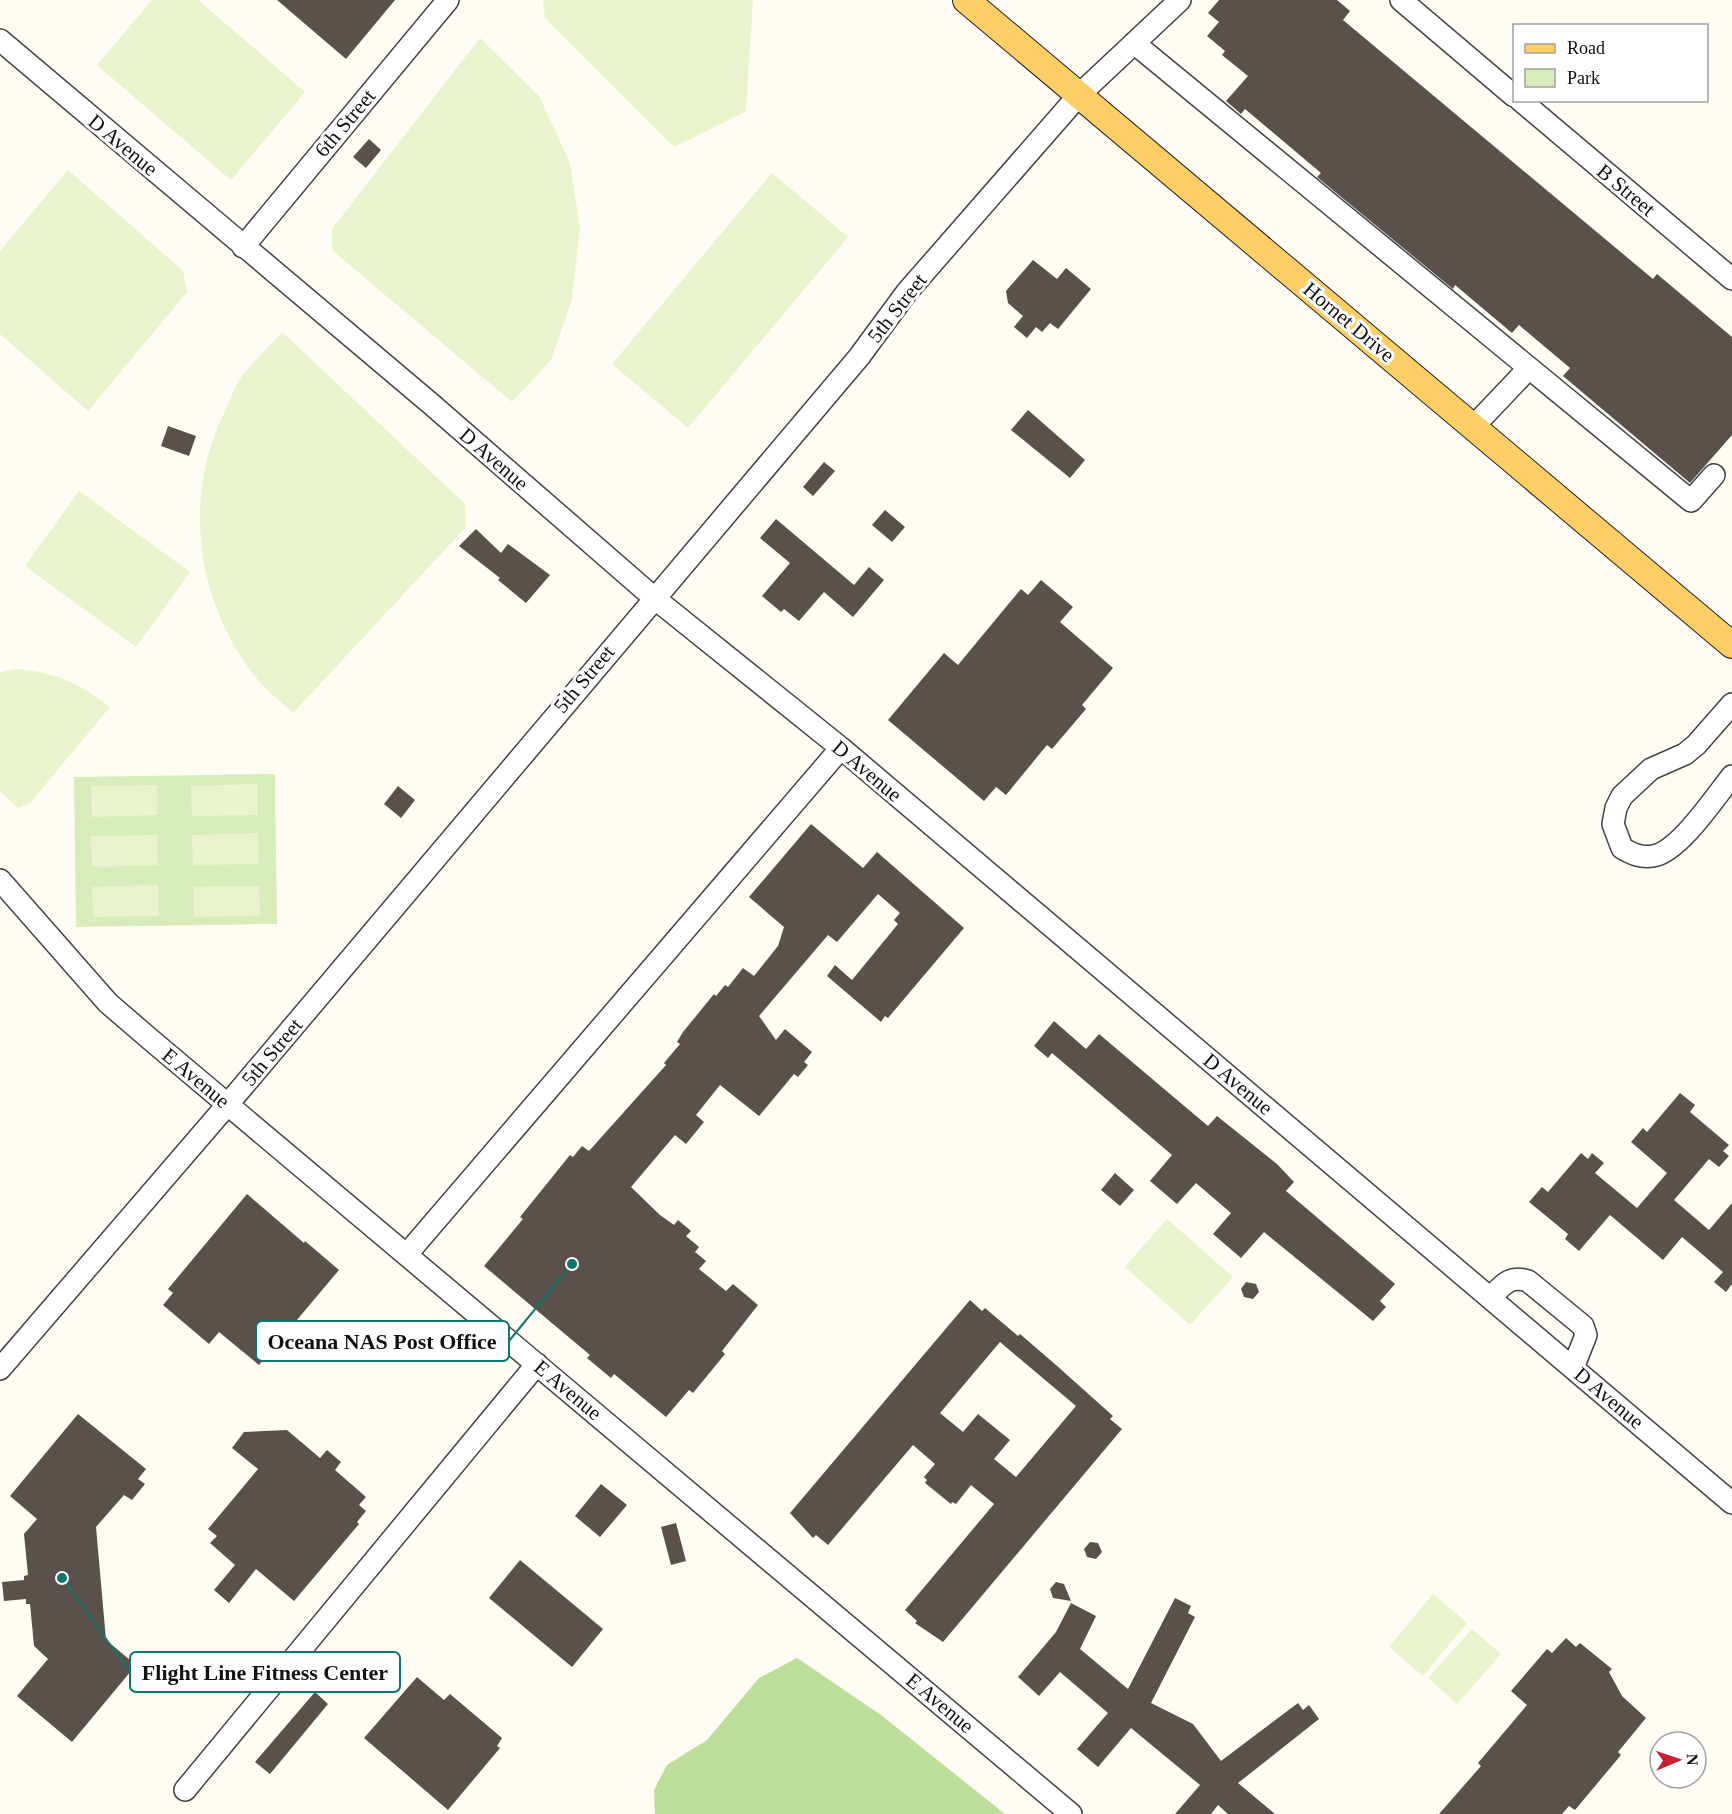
<svg xmlns="http://www.w3.org/2000/svg" width="1732" height="1814" font-family="Georgia,serif">
<style>
.green{fill:#d8ecbb}
.forest{fill:#bdde9a}
.pitch{fill:#e9f3cd}
.building{fill:#5a514c;fill-rule:evenodd}
.lines{fill:none;stroke-linecap:round;stroke-linejoin:round}
.minor-casing{stroke:#444;stroke-width:24}
.major-casing{stroke:#222;stroke-width:28}
.minor{stroke:#fff;stroke-width:21}
.major{stroke:#fece66;stroke-width:26}
.labels{text-anchor:middle;stroke-width:6;stroke-linejoin:round;paint-order:stroke}
.street-label{font-size:21px;fill:#111;stroke:#fff}
.leader{fill:none;stroke:#0f766e;stroke-width:2}
.callout-dot{fill:#0f766e;stroke:#fff;stroke-width:2}
.callout{fill:#fff;stroke:#0f766e;stroke-width:2}
.callout-label{font-size:22px;text-anchor:middle;font-weight:bold;fill:#111}
</style>
<rect width="100%" height="100%" fill="#fffcf4"/>
<!-- green -->
<path class="green" d="M275 774 277 924 76 927 74 777Z"/>
<!-- forest -->
<path class="forest" d="M797 1658 881 1715 1005 1814H655L654 1790 667 1765 707 1740 759 1678Z"/>
<!-- pitch -->
<path class="pitch" d="M152 0H198L305 92 231 180 97 65Z
M543 0H753L746 111 674 147 545 18Z
M480 38 539 96 570 163 580 228 572 299 551 360 512 402 332 250V229Z
M68 170 183 271 187 292 88 411 0 334V251Z
M772 173 848 237 688 428 612 364Z
M282 332 465 504 466 527 293 713C280 701 265 689 254 675 195 598 182 495 226 409 231 398 235 386 242 376 254 361 269 347 282 332Z
M79 491 190 572 136 647 25 566Z
M16 669C57 673 77 682 110 707L30 803 18 808 0 791V672Z
M257 784 258 815 192 816 191 786Z
M157 785V815L92 817 91 786Z
M258 833 259 864 193 865 192 835Z
M157 835 158 865 92 867 91 836Z
M158 885 159 916 93 917 92 887Z
M259 886 260 916 194 917 193 887Z
M1167 1219 1233 1277 1190 1325 1125 1267Z
M1433 1594 1467 1623 1423 1676 1389 1647Z
M1472 1629 1501 1654 1457 1704 1428 1678Z"/>
<!-- building -->
<path class="building" d="M277 0H395L346 59Z
M1219 0H1337L1350 11 1343 20 1653 279 1657 274 1732 337V435L1690 483 1563 376 1570 368 1519 325 1512 333 1455 285 1453 289 1317 177 1321 173 1245 109 1241 114 1226 101 1248 76 1222 55 1225 51 1207 36 1219 22 1208 13Z
M369 139 381 150 366 168 353 157Z
M1033 260 1057 279 1066 268 1091 289 1058 329 1050 323 1042 332 1036 327 1027 338 1014 327 1023 316 1008 303 1006 291Z
M1028 410 1085 460 1070 478 1011 430Z
M168 426 196 436 189 456 161 446Z
M824 462 835 471 813 496 803 487Z
M885 510 905 527 892 542 872 525Z
M776 519 854 585 869 567 884 580 853 617 824 592 799 621 784 609 781 612 762 596 790 563 760 538Z
M476 529 501 553 508 544 550 575 526 603 498 580 500 578 459 546Z
M1041 580 1073 607 1060 622 1113 668 1082 705 1086 709 1052 749 1047 745 1006 795 996 787 984 801 888 720 944 653 958 665 1021 589 1028 595Z
M398 786 415 800 401 818 384 804Z
M811 824 863 868 877 852 964 928 888 1018 885 1016 881 1022 827 976 835 965 852 980 898 924 894 920 900 913 878 894 837 942 828 935 759 1016 776 1040 785 1029 812 1052 804 1062 808 1065 798 1077 794 1074 759 1116 720 1085 696 1115 704 1122 686 1144 675 1135 631 1187 660 1215 674 1225 678 1220 691 1231 686 1236 699 1247 695 1252 706 1261 699 1269 726 1291 733 1284 758 1305 722 1351 725 1354 693 1393 689 1390 666 1417 614 1374 611 1378 587 1358 590 1355 484 1266 523 1219 520 1217 570 1155 573 1157 582 1146 589 1151 666 1065 664 1063 680 1044 677 1042 683 1032 714 994 716 996 725 985 728 987 743 968 754 976 778 946 784 927 749 897Z
M1054 1021 1086 1049 1099 1034 1208 1126 1217 1116 1277 1164 1294 1182 1286 1191 1395 1284 1380 1301 1386 1307 1373 1321 1264 1232 1241 1258 1213 1234 1231 1213 1196 1183 1177 1204 1150 1181 1172 1155 1052 1053 1048 1058 1034 1046Z
M1680 1093 1695 1105 1690 1112 1729 1145 1723 1151 1729 1156 1719 1167 1709 1159 1674 1200 1709 1230 1732 1203V1284L1726 1292 1714 1282 1723 1272 1682 1237 1663 1260 1610 1215 1579 1251 1565 1239 1568 1234 1529 1202 1542 1187 1548 1192 1581 1153 1588 1159 1592 1153 1604 1163 1595 1173 1637 1208 1667 1173 1631 1142 1643 1128 1647 1132Z
M1115 1173 1134 1190 1120 1206 1101 1190Z
M247 1194 304 1243 305 1241 339 1270 259 1365 219 1332 209 1344 163 1305 173 1293 168 1289Z
M1246 1282 1256 1284 1259 1292 1253 1299 1244 1297 1241 1289Z
M970 1300 982 1311 985 1308 1018 1336 1020 1334 1056 1365 1113 1416 1110 1419 1122 1429 943 1642 915 1623 917 1621 905 1610 994 1504 971 1485 956 1504 952 1502 951 1504 925 1483 927 1480 924 1477 935 1464 913 1445 828 1545 816 1535 813 1538 790 1513ZM1000 1342 1076 1406 1016 1477 994 1459 1010 1440 978 1414 963 1432 940 1413Z
M78 1414 146 1469 138 1479 145 1484 132 1500 124 1495 96 1527 106 1640 136 1665 72 1742 17 1696 48 1659 34 1646 30 1604H26V1599L4 1601 2 1582 24 1580V1576L28 1575 24 1534 37 1519 10 1496Z
M287 1430 320 1458 327 1450 341 1462 335 1470 366 1497 359 1505 366 1511 357 1522 359 1524 294 1601 256 1569 229 1603 214 1590 235 1565 210 1543 217 1536 208 1529 258 1469 232 1448 244 1432Z
M601 1484 627 1505 600 1537 575 1516Z
M676 1523 686 1561 671 1565 661 1527Z
M1090 1542 1098 1543 1102 1552 1096 1559 1087 1557 1084 1549Z
M520 1560 603 1629 572 1667 489 1598Z
M1056 1582 1064 1584 1071 1601 1053 1598 1050 1589Z
M1175 1598 1191 1606 1188 1613 1195 1617 1151 1703 1193 1724 1221 1761 1298 1703 1303 1710 1309 1705 1319 1719 1238 1783 1275 1814H1228L1218 1805 1211 1814H1175L1200 1785 1131 1728 1098 1767 1077 1749 1108 1713 1060 1672 1039 1696 1018 1677 1056 1632 1071 1603 1096 1616 1080 1649 1128 1689Z
M1566 1638 1576 1647 1580 1643 1612 1669 1609 1672 1622 1696 1646 1718 1618 1752 1621 1755 1575 1810 1569 1806 1562 1814H1439L1481 1766 1478 1763 1527 1705 1511 1691 1547 1649 1552 1653Z
M417 1677 444 1700 450 1694 502 1738 497 1746 500 1748 448 1810 364 1738Z
M315 1692 328 1704 270 1774 255 1762Z"/>
<g class="lines">
<defs>
<path id="minor" d="M1401 0 1514 96
M0 40 430 403 653 597 841 748 1732 1503
M1134 43 1691 501 1714 475
M1520 100 1732 279
M243 247 448 0
M1473 427 1529 368
M1732 704 1696 745 1685 754 1651 769 1622 796 1616 808 1613 824 1622 848C1632 854 1641 858 1653 856 1679 852 1715 797 1732 776
M0 880 108 1003 151 1040 1071 1814
M407 1254 841 748
M1490 1298C1503 1285 1509 1275 1528 1281L1583 1326 1586 1335 1573 1368
M0 1369 228 1104 859 357 907 292 1079 95 1180 0
M185 1790 537 1364"/>
<path id="major" d="M966 0 1732 645"/>
</defs>
<!-- minor casing -->
<use href="#minor" class="minor-casing"/>
<!-- major casing -->
<use href="#major" class="major-casing"/>
<!-- minor -->
<use href="#minor" class="minor"/>
<!-- major -->
<use href="#major" class="major"/>
</g>
<g class="labels">
<!-- street labels -->
<g class="street-label">
<text transform="translate(345 123) rotate(-50)" y="7">6th Street</text>
<text transform="translate(123 145) rotate(40)" y="7">D Avenue</text>
<text transform="translate(1626 190) rotate(40)" y="7">B Street</text>
<text transform="translate(897 308) rotate(-52)" y="7">5th Street</text>
<text transform="translate(1349 322) rotate(40)" y="7">Hornet Drive</text>
<text transform="translate(494 459) rotate(41)" y="7">D Avenue</text>
<text transform="translate(584 679) rotate(-50)" y="7">5th Street</text>
<text transform="translate(867 771) rotate(40)" y="7">D Avenue</text>
<text transform="translate(272 1052) rotate(-50)" y="7">5th Street</text>
<text transform="translate(196 1078) rotate(40)" y="7">E Avenue</text>
<text transform="translate(1238 1084) rotate(40)" y="7">D Avenue</text>
<text transform="translate(568 1390) rotate(40)" y="7">E Avenue</text>
<text transform="translate(1609 1398) rotate(40)" y="7">D Avenue</text>
<text transform="translate(940 1703) rotate(40)" y="7">E Avenue</text>
</g>
</g>
<!-- callouts -->
<path class="leader" d="M572 1264L509 1341M62 1578L130 1672"/>
<g class="callout-dot">
<circle cx="572" cy="1264" r="6"/>
<circle cx="62" cy="1578" r="6"/>
</g>
<g class="callout">
<rect x="256" y="1321" width="253" height="40" rx="6"/>
<rect x="130" y="1652" width="270" height="40" rx="6"/>
</g>
<g class="callout-label">
<text x="382" y="1349">Oceana NAS Post Office</text>
<text x="265" y="1680">Flight Line Fitness Center</text>
</g>
<!-- legend -->
<rect x="1513" y="24" width="195" height="78" fill="#ffffff" stroke="#a0a0a0" stroke-width="1.5"/>
<rect x="1525" y="44" width="30" height="9" fill="#fece66" stroke="#a0a0a0" stroke-width="1.5"/>
<text x="1567" y="54" font-size="18" fill="#111111">Road</text>
<rect x="1525" y="69" width="30" height="18" fill="#d8ecbb" stroke="#a0a0a0" stroke-width="1.5"/>
<text x="1567" y="84" font-size="18" fill="#111111">Park</text>
<!-- north arrow -->
<g transform="translate(1678 1760) rotate(88)"><circle r="28" fill="#ffffff" stroke="#a0a0a0" stroke-width="1.5"/>
<path d="M0-4.5L10 22L0 15L-10 22Z" fill="#c92134"/>
<text y="-9" font-size="16" font-weight="bold" text-anchor="middle" fill="#111111">N</text>
</g>
</svg>
